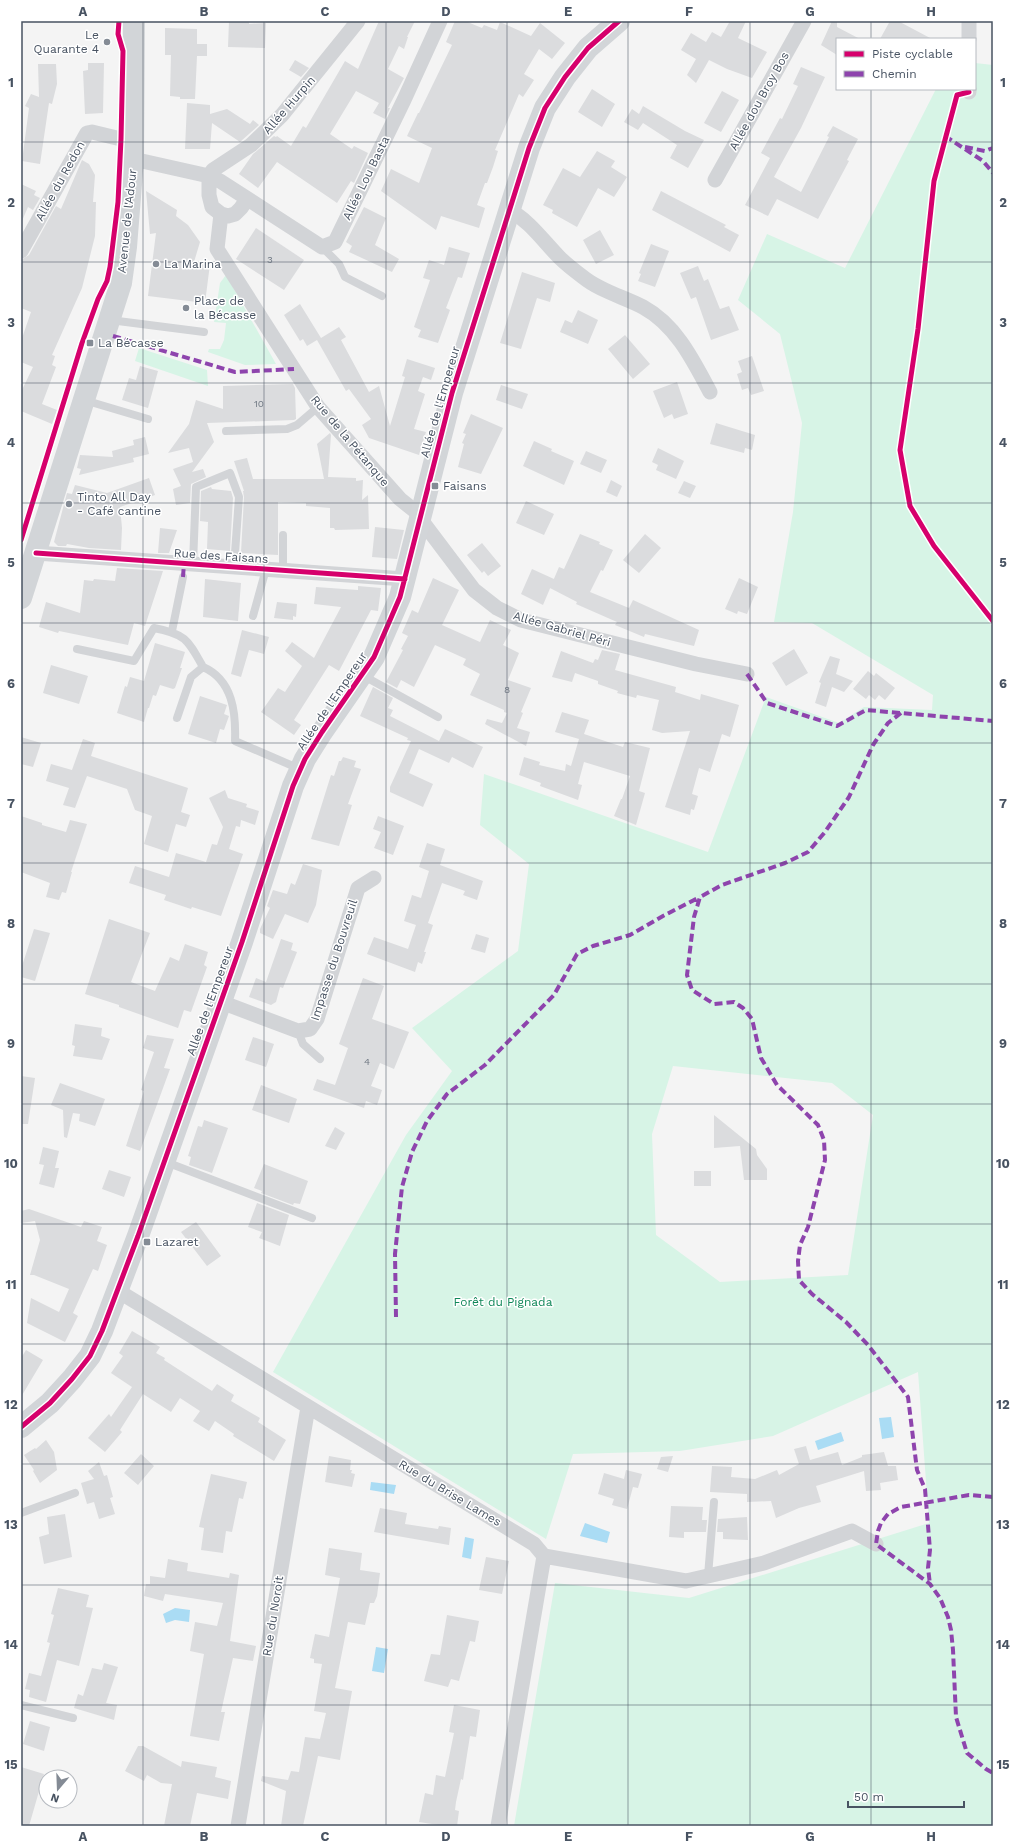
<svg xmlns="http://www.w3.org/2000/svg" width="1014" height="1847" font-family="'Work Sans',sans-serif">
<style>
.green{fill:#d7f4e6;fill-rule:evenodd}
.water{fill:#aadcf4}
.building{fill:#dbdcde}
.lines{fill:none;stroke-linecap:round;stroke-linejoin:round}
.lane{stroke:#d2d4d7;stroke-width:8}
.street{stroke:#d2d4d7;stroke-width:15}
.secondary{stroke:#d2d5d8;stroke-width:22}
.quiet{stroke:#8e44ad;stroke-width:4;stroke-dasharray:8 4;stroke-linecap:butt}
.cycleway-casing{stroke:#fff;stroke-width:8}
.cycleway{stroke:#d6006c;stroke-width:5}
.grid{fill:none;stroke:#485362;stroke-width:1;stroke-opacity:0.55}
.poi-dot{fill:#848b95;stroke:#fff;stroke-width:1.5}
.labels{text-anchor:middle;stroke-width:3;stroke-linejoin:round;paint-order:stroke}
.number-label{font-size:10px;fill:#6e7782}
.poi-label{font-size:12px;fill:#485362;stroke:#fff;text-anchor:start}
.street-label{font-size:12px;fill:#485362;stroke:#fff}
.park-label{font-size:12px;fill:#108759;stroke:#fff}
.neatline{fill:none;stroke:#485362;stroke-width:1.5}
.grid-label{font-size:13px;text-anchor:middle;font-weight:bold;fill:#485362}
</style>
<rect width="100%" height="100%" fill="#f4f4f4"/>
<!-- green -->
<path class="green" d="M975 63 993 65V1826H514L555 1583 689 1598 929 1523 918 1372 773 1436 680 1451 573 1454 546 1539 273 1372 406 1135 452 1071 412 1028 518 951 529 864 480 825 484 774 708 852 766 697 839 723 864 707 932 710 933 695 812 623 774 622 793 512 802 423 780 334 738 300 767 234 845 268 936 89H975ZM673 1066 832 1083 873 1115 848 1275 720 1282 656 1235 652 1134Z
M226 275 276 364 245 365 208 352 209 349H220L224 340 226 323 214 322 220 283Z
M139 348 207 370 208 386 135 361Z"/>
<!-- water -->
<path class="water" d="M891 1417 894 1437 882 1439 879 1418Z
M841 1432 844 1441 818 1450 815 1441Z
M371 1482 396 1485 394 1494 370 1490Z
M585 1523 610 1532 607 1543 580 1536Z
M465 1537 474 1539 471 1559 462 1557Z
M175 1608 190 1610 189 1622 175 1620 166 1623 163 1614Z
M376 1647 388 1649 384 1673 372 1671Z"/>
<!-- building -->
<path class="building" d="M229 21H249V24L266 23 265 48 228 47Z
M379 21H415L407 37H408L404 49 399 46 388 69 404 78 388 108H390L385 119 373 113 379 103 356 91 330 134 352 149 354 146 368 153 354 183 351 181 337 203 277 162 258 188 239 174 253 154 274 136 276 137 277 136 291 146 303 126 306 128 345 61 358 69Z
M455 21H465L482 28 484 25 497 30 500 22 531 36 540 23 565 43 552 59 539 49 524 74 534 80 523 97 519 94 495 150 498 151 493 167 487 183H485L477 205 485 208 479 228 441 216 436 230 381 191 391 169 419 183 432 148 407 136 418 113H419L452 45 446 42Z
M730 21H746L738 38 767 52 752 78 727 69 709 60 696 83 687 75 696 59 681 50 691 33 706 42 712 32 721 37Z
M832 21H837V27L860 39H837V55L821 45Z
M890 21H898L932 39H880Z
M165 28 197 29V44H207V56H197L195 99H180V97L170 96 171 55H165Z
M295 60 309 68 301 77 289 70Z
M88 63H104L103 113 85 114 83 71 88 70Z
M38 64H56L57 84 52 104 49 103 40 164 22 161 29 108 25 106 31 94 39 97Z
M801 67 825 77 801 128 774 177 801 192 829 137 827 136 833 126 858 139 847 160 849 161 818 219 777 199 768 216 745 205 770 158 761 153 780 118 782 119 798 86 793 84Z
M592 89 615 104 602 127 578 112Z
M722 91 739 100 721 132 704 123Z
M187 103 210 105V114L227 109 250 124 253 120 259 125 240 142 212 123 210 149H185Z
M643 106 685 131 704 140 688 168 670 158 677 145 643 123 638 130 624 122 632 109 639 114Z
M597 151 615 161 611 167 627 177 614 197 598 188 577 227 552 213 553 210 543 205 563 168 580 177Z
M82 160 89 164 95 175 93 202H96L95 236 82 288 52 355 55 356 52 365 56 367 42 404 57 410 52 424 21 411V392L33 367 21 362V341L31 312 21 308V260L29 255 56 206 61 209Z
M21 184 36 191 34 195 40 198 33 210 28 207 21 223Z
M146 191 177 210 176 216 188 225 200 242 194 262 210 264 205 303 148 296 156 233 150 234Z
M661 191 726 225 724 227 739 235 730 252 652 210Z
M364 207 386 218 375 245 399 259 392 272 349 252 352 246 346 242Z
M256 228 304 260 284 290 236 259Z
M600 230 614 255 596 264 583 240Z
M651 244 669 251 655 287 638 281 641 274 639 273Z
M449 247 470 253 462 278 458 277 446 308 450 310 438 343 418 337 421 330 414 327 430 280 423 278 429 260 444 265Z
M698 266 704 281 708 279 720 309 729 306 739 330 711 340 696 297 691 299 680 273Z
M522 272 555 283 550 302 537 298 521 349 500 343Z
M300 304 321 338 339 327 346 337 341 340 369 392 379 386 390 426 405 377 402 376 407 359 435 368 431 380 423 377 418 391 425 394 414 429 426 432 419 455 369 438 362 425 371 419 349 389 346 391 317 340 307 346 303 339 300 341 284 315Z
M578 310 598 320 588 344 560 332 565 320 572 323Z
M625 335 650 364 633 379 608 349Z
M752 356 764 391 751 395 748 388 742 390 737 374 742 372 738 361Z
M140 366 158 371 148 408 122 400 129 378 136 380Z
M677 382 688 414 674 419 672 414 664 418 653 391Z
M293 384 295 388 296 419 294 420 207 423 214 442 192 472 203 469 206 477 191 484 190 503 176 505 173 489 181 486 173 469 193 462 189 448 168 453 189 424 196 400 223 409V386Z
M501 385 528 394 522 409 496 400Z
M471 414 503 428 481 474 458 467 464 444 462 443 466 434 463 433Z
M716 423 755 435 752 450 745 448 744 453 710 444Z
M330 433 331 435 328 477 356 478V481L363 480 362 500 368 495 369 529 335 530 334 528H330V508L306 506V503L278 502V555L241 553 244 497 243 491H244L234 461 247 458 253 479H324L317 444Z
M145 437 149 454 133 458 134 462 79 475 81 469 77 468 80 455 113 457 112 451 134 445 133 440Z
M534 441 552 449 551 451 574 461 564 485 523 466Z
M658 448 684 461 676 479 656 470 658 465 652 462Z
M586 451 607 460 601 473 580 464Z
M149 478 155 495 120 507 122 528 121 550 89 548 67 544 66 546H58L54 542 67 493 72 494 75 485 107 493Z
M611 480 622 486 617 497 606 492Z
M684 481 696 486 690 498 678 493Z
M211 487 212 489 231 491 233 498 230 551 207 549 208 522 200 521 201 491Z
M526 501 554 514 544 535 516 523Z
M375 527 404 530 397 559 372 557Z
M160 528 177 530 169 553H158Z
M580 534 600 542 599 544 613 550 603 571 601 570 590 592 629 608 633 600 699 630 694 646 645 634 644 637 615 625 617 622 576 604 577 602 550 588 559 567 564 569Z
M645 534 661 548 639 573 623 560Z
M482 543 501 566 488 576 484 571 482 573 467 555Z
M117 568 163 571 145 626 134 623 128 645 59 631 58 633 39 627 46 602 80 613 84 580 93 581 94 579 115 581Z
M532 569 554 579 543 605 521 594Z
M433 578 459 590 442 625 480 642 490 620 511 630 503 645 519 653 508 680 531 688 521 712 523 713 517 728 530 732 526 746 485 724 487 719 502 723 507 713 504 712V710L470 695 480 674 463 665 466 659 435 645 414 687 401 680 397 688 386 682 403 650 401 649 408 636 402 633 412 610 418 613Z
M739 578 758 587 747 614 738 611 737 614 725 609Z
M205 579 241 583 238 621 203 617Z
M358 586 381 588 378 611 371 610 339 671 329 665 294 720 301 725 294 735 261 712 278 688 285 692 302 666 285 651 292 642 314 658 341 607 314 604 316 587 358 590Z
M277 602 297 604 296 617 293 616V620L274 618Z
M242 630 269 637 264 654 249 650 241 677 231 674Z
M155 643 185 652 180 668H182L175 688 173 689 160 685 156 696 153 695 149 708H148L144 722 117 713 125 686 127 687 130 677 144 681Z
M794 649 808 673 786 686 772 663Z
M602 650 620 654 615 670 676 687 675 692 700 700 701 694 739 705 730 737 722 734 710 772 699 768 692 794 698 796 694 810 691 809 690 815 665 807 690 731 662 733 652 730 659 700 637 695 636 698 617 693 618 691 598 684V681L575 673 572 682 552 677 561 651 593 663 595 659 598 660Z
M830 656 840 659 836 674 853 681 844 692 832 687 826 707 815 703 821 683 819 682Z
M51 665 88 676 79 704 43 693Z
M868 671 874 676 876 673 895 688 885 700 879 695 875 700 869 695 866 699 853 689Z
M373 687 393 698 388 708 393 710 390 716 439 741 445 729 483 747 473 768 452 757 449 763 419 749 409 773 433 784 423 807 390 792V787L411 741 407 740 408 738 360 716Z
M200 696 227 705 224 714 229 716 224 730 220 729 216 743 188 734Z
M562 712 589 720 584 734 623 747 625 742 650 748 639 791 645 793 636 825 614 816 621 799H622L630 776 584 762 578 784 582 785 578 800 540 786 541 783 519 775 524 757 540 762 539 765 565 771 566 764 571 766 579 739 555 732Z
M21 737 41 743 33 767 21 764Z
M83 739 95 743 91 756 188 788 181 812 190 815 186 827 176 824 168 852 144 844 152 816 135 810 127 789 87 776 75 808 63 805 69 788 46 781 51 764 72 770Z
M343 757 356 761 354 767 361 769 348 804 352 805 339 846 311 839 331 775 334 776 339 761H341Z
M225 790 228 798 247 804 246 807 259 811 255 825 241 820 240 827 236 826 229 849 243 854 221 916 192 907 191 909 164 900 166 895 129 883 135 866 169 877 176 853 206 862 212 844 217 845 223 827 209 798Z
M21 816 42 823V825L66 832 70 820 87 824 71 872H72L66 893 62 892 59 900 46 897 50 883 21 872Z
M378 816 404 826 393 855 374 848 381 832 373 829Z
M427 843 445 849 440 865 483 881 477 900 463 895 465 891 442 883 428 923 433 925 424 952H426L422 964 418 962 415 972 367 954 374 937 408 949 416 925 404 921 412 895 421 898 429 871 419 867Z
M303 864 322 870 316 905 308 923 285 914 273 939 260 933V929L270 908 267 906 273 890 287 894 291 883 295 885Z
M109 919 150 933 131 982 155 991 170 957 179 961 185 944 208 952 204 965 207 967 191 1012 184 1010 178 1028 119 1007V1005L85 994Z
M34 929 50 933 35 981 21 977V969Z
M476 934 489 938 485 953 471 949Z
M281 939 293 943 291 950 297 952 283 988 280 987 276 1002 271 1005 249 997 256 978 266 982Z
M363 978 384 986 372 1019 409 1032 394 1069 380 1063 371 1086 382 1090 377 1105 366 1101 364 1108 313 1090 317 1079 335 1085 348 1048 339 1044Z
M75 1024 102 1028 101 1036 110 1039 102 1060 73 1056 75 1046 72 1045Z
M147 1035 174 1039 164 1068 170 1069 140 1151 126 1146 144 1091 141 1090 154 1052 143 1048Z
M253 1037 274 1044 266 1067 245 1060Z
M21 1076 35 1078 28 1124H21Z
M60 1083 105 1099 95 1126 79 1121 80 1114 73 1113 67 1138 64 1137 63 1110 51 1105Z
M261 1085 297 1099 289 1123 252 1110Z
M714 1115 756 1149 757 1155 767 1169V1180H744L740 1146 714 1148Z
M204 1120 228 1128 212 1173 189 1165 191 1157 188 1156 198 1126 202 1127Z
M335 1127 345 1133 336 1150 325 1146Z
M43 1147 59 1151 55 1168H59L54 1188 39 1184 44 1165 39 1164Z
M264 1164 308 1181 300 1204 294 1203 293 1205 261 1193 262 1191 254 1188Z
M109 1170 131 1177 124 1197 102 1189Z
M694 1171H711V1186H694Z
M257 1203 289 1215 280 1246 259 1238 262 1232 248 1227Z
M29 1209 81 1227 84 1221 102 1227 97 1241 107 1245 98 1271 93 1269 73 1313 78 1316 65 1342 27 1323 31 1298 59 1312 69 1289 34 1275H30L40 1240 35 1221 21 1223V1211Z
M196 1222 221 1256 207 1266 181 1232Z
M132 1331 160 1347 156 1353 165 1358 164 1360 212 1391 217 1384 234 1395 231 1401 260 1418 258 1422 286 1440 274 1461 233 1436 234 1434 215 1421 209 1431 193 1421 200 1411 180 1398 171 1412 143 1394 120 1430 122 1432 105 1452 88 1438 109 1414 111 1417 132 1387 111 1373 123 1356 119 1353Z
M26 1350 43 1360 21 1397V1358Z
M46 1440 54 1452 57 1470 40 1483 33 1471 34 1470 24 1455 35 1448 36 1449Z
M806 1446 810 1460 838 1452 842 1465 862 1457V1455L884 1452 888 1466H896L898 1480 880 1483 881 1490 866 1491 864 1471 816 1486 821 1502 799 1508 776 1518 771 1501 747 1502V1494L710 1492 712 1466 732 1467 731 1477 755 1479 777 1470 779 1475 799 1464 794 1449Z
M141 1454 154 1466 138 1485 124 1473Z
M329 1456 351 1460 350 1470H352L351 1473 355 1474 352 1487 325 1482Z
M673 1456 668 1472 657 1469 661 1457Z
M99 1462 104 1476 107 1475 113 1497 110 1498 115 1514 99 1519 94 1502 87 1504 81 1483 94 1479 88 1471Z
M626 1470 642 1474 638 1488 633 1487 627 1509 612 1505 614 1499 598 1494 604 1473 624 1479Z
M211 1474 247 1482 243 1499 239 1498 232 1532 226 1531 223 1553 201 1550 204 1528 199 1527Z
M671 1506 703 1507 702 1520H707L706 1532H684V1538L669 1537Z
M380 1508 407 1513 405 1524 438 1529 439 1526 451 1528 449 1545 374 1532Z
M65 1514 72 1557 44 1564 39 1537 49 1534 47 1517Z
M747 1517 748 1540 723 1539V1532H717L718 1519Z
M329 1548 362 1553 360 1570 380 1573 377 1596 374 1603H370L365 1625 348 1622 335 1688 352 1691 340 1760 318 1756 303 1826H281L286 1791 261 1781 262 1776 288 1780 291 1771 299 1772 305 1737 320 1739 326 1713 314 1711 322 1664 314 1663V1659L310 1658 315 1634 329 1637 340 1578 325 1575Z
M486 1557 509 1561 502 1594 479 1590Z
M168 1559 188 1563 187 1571 229 1578 230 1573 239 1575 230 1641 256 1646 253 1661 233 1658 221 1712H225L219 1741 190 1736 204 1654 190 1651 195 1622 217 1626 223 1603 165 1594 163 1601 144 1596 146 1584H150V1576L165 1578Z
M58 1588 89 1595 86 1607 93 1608 79 1666 57 1660 46 1702 29 1697 30 1690 25 1689 29 1673 41 1676 50 1643 47 1642 54 1615 51 1614Z
M447 1615 479 1621 475 1642 470 1641 459 1681 451 1679 448 1687 424 1681 431 1654 440 1655Z
M104 1663 118 1667 106 1703 117 1705 114 1720 74 1708 78 1694 83 1696 92 1668 102 1670Z
M454 1705 480 1710 476 1737 470 1736 463 1780 461 1779 456 1802 455 1810 459 1811 457 1826H445L419 1822 425 1793 433 1795 436 1775 445 1777 454 1733 449 1732Z
M30 1721 50 1727 44 1751 23 1744Z
M138 1746H143L181 1767 182 1761 217 1767 215 1777 231 1781 228 1799 197 1793 190 1826H164L172 1784 161 1783 147 1775 144 1781 125 1771Z
M21 1767 44 1774 29 1826H21Z"/>
<g class="lines">
<!-- lane -->
<path class="lane" d="M322 247 339 264 345 277 382 296
M110 320 204 332
M84 400 148 419
M226 431 287 429 297 425 318 407
M193 564 196 487 230 473 239 497 234 567
M283 570V535
M253 616 266 569
M172 631 183 577
M77 649 134 661 154 628C186 634 188 640 203 667
M362 675 438 717
M177 718 191 677 203 667C233 680 236 713 235 741L300 769
M298 1031 303 1044 320 1059
M166 1162 312 1218
M21 1513 75 1493
M708 1576 714 1502
M21 1705 73 1718"/>
<!-- street -->
<path class="street" d="M969 39V21
M969 92V89
M133 159 209 176 220 181 322 247 335 242 404 100 440 21
M715 180 804 21
M247 199 241 208 235 214 228 216 221 214 212 207 209 195V176L213 170 251 145 282 115 358 21
M509 210C530 221 544 242 560 258 567 265 575 271 583 277 600 291 624 297 643 307 676 325 693 360 710 392
M221 214 217 249 318 407 400 499 420 515 425 525 474 590 497 608 521 620 696 664 747 674
M21 251 87 133 92 132 121 139H134
M36 553 405 579
M221 1002 298 1031 310 1029 317 1019 358 888 374 878
M118 1291 534 1544 544 1556 498 1826
M544 1556 686 1581 764 1563 852 1531 876 1544
M238 1826 308 1407"/>
<!-- secondary -->
<path class="secondary" d="M21 598 121 283 126 247 133 159 134 21
M21 1427 50 1403 72 1379 90 1356 102 1331 138 1236 242 942 293 786 305 759 322 732 374 657 400 597 452 393 529 148 545 108 565 77 588 48 619 21"/>
<!-- quiet -->
<path class="quiet" d="M945 136 983 161 993 173
M965 147 985 151 993 148
M113 336 235 372 294 369
M183 577 184 563
M747 674 767 703 837 726 866 710 993 721
M901 713 888 723 873 745 849 797 825 832 808 852 785 863 722 885 700 897 694 917 687 975 692 990 714 1004 734 1002 743 1008 752 1019 761 1058 777 1085 818 1125 824 1140 825 1160 808 1227 800 1245 798 1261 799 1280 812 1294 846 1322 868 1345 908 1397 917 1470 925 1489 930 1550 928 1568 930 1584
M396 1317 395 1254 402 1187 412 1152 427 1121 447 1094 485 1065 554 995 577 954 593 946 630 935 663 916 700 897
M993 1497 969 1495 901 1507 888 1514 881 1523 878 1531 876 1544 930 1584 940 1598 948 1617 951 1630 953 1650 956 1717 967 1753 986 1769 993 1773"/>
<defs>
<path id="cycleway" d="M969 92 957 95 934 181 918 329 900 450 910 506 934 546 993 621
M21 540 82 343 98 299 107 281 110 267 118 202 121 139 123 51 118 34 119 21
M36 553 405 579
M21 1427 50 1403 72 1379 90 1356 102 1331 138 1236 242 942 293 786 305 759 322 732 374 657 400 597 452 393 529 148 545 108 565 77 588 48 619 21"/>
</defs>
<!-- cycleway casing -->
<use href="#cycleway" class="cycleway-casing"/>
<!-- cycleway -->
<use href="#cycleway" class="cycleway"/>
</g>
<!-- grid -->
<path class="grid" d="M143 21V1826M264 21V1826M386 21V1826M507 21V1826M628 21V1826M750 21V1826M871 21V39M871 89V1826M21 142H993M21 262H993M21 383H993M21 503H993M21 623H993M21 743H993M21 863H993M21 984H993M21 1104H993M21 1224H993M21 1344H993M21 1464H993M21 1585H993M21 1705H993"/>
<!-- markers -->
<g class="poi-dot">
<circle cx="107" cy="42" r="4"/>
<circle cx="156" cy="264" r="4"/>
<circle cx="186" cy="308" r="4"/>
<rect x="86" y="339" width="8" height="8" rx="2"/>
<rect x="431" y="482" width="8" height="8" rx="2"/>
<circle cx="69" cy="504" r="4"/>
<rect x="143" y="1238" width="8" height="8" rx="2"/>
</g>
<g class="labels">
<!-- number labels -->
<g class="number-label">
<text x="270" y="263">3</text>
<text x="259" y="407">10</text>
<text x="507" y="693">8</text>
<text x="367" y="1065">4</text>
</g>
<!-- poi labels -->
<g class="poi-label">
<text x="99" y="39" text-anchor="end">Le<tspan x="99" dy="14">Quarante 4</tspan></text>
<text x="164" y="268">La Marina</text>
<text x="194" y="305">Place de<tspan x="194" dy="14">la Bécasse</tspan></text>
<text x="98" y="347">La Bécasse</text>
<text x="443" y="490">Faisans</text>
<text x="77" y="501">Tinto All Day<tspan x="77" dy="14">- Café cantine</tspan></text>
<text x="155" y="1246">Lazaret</text>
</g>
<!-- street labels -->
<g class="street-label">
<text transform="translate(759 101) rotate(-61)" y="4">Allée dou Broy Bos</text>
<text transform="translate(289 105) rotate(-49)" y="4">Allée Hurpin</text>
<text transform="translate(366 178) rotate(-64)" y="4">Allée Lou Basta</text>
<text transform="translate(60 181) rotate(-61)" y="4">Allée du Redon</text>
<text transform="translate(127 221) rotate(-84)" y="4">Avenue de l'Adour</text>
<text transform="translate(440 402) rotate(-74)" y="4">Allée de l'Empereur</text>
<text transform="translate(350 441) rotate(50)" y="4">Rue de la Pétanque</text>
<text transform="translate(221 556) rotate(4)" y="4">Rue des Faisans</text>
<text transform="translate(562 629) rotate(16)" y="4">Allée Gabriel Péri</text>
<text transform="translate(332 701) rotate(-56)" y="4">Allée de l'Empereur</text>
<text transform="translate(334 960) rotate(-72)" y="4">Impasse du Bouvreuil</text>
<text transform="translate(210 1001) rotate(-70)" y="4">Allée de l'Empereur</text>
<text transform="translate(450 1493) rotate(31)" y="4">Rue du Brise Lames</text>
<text transform="translate(273 1616) rotate(-81)" y="4">Rue du Noroit</text>
</g>
<!-- park labels -->
<g class="park-label">
<text x="503" y="1306">Forêt du Pignada</text>
</g>
</g>
<!-- border -->
<rect width="1014" height="1847" fill="none" stroke="#ffffff" stroke-width="44"/>
<!-- legend -->
<rect x="836" y="38" width="140" height="52" fill="#ffffff" stroke="#b6bac0"/>
<rect x="844" y="51" width="20" height="6" fill="#d6006c" stroke="#b6bac0"/>
<text x="872" y="58" font-size="12" fill="#485362">Piste cyclable</text>
<rect x="844" y="71" width="20" height="6" fill="#8e44ad" stroke="#b6bac0"/>
<text x="872" y="78" font-size="12" fill="#485362">Chemin</text>
<!-- north arrow -->
<g transform="translate(58 1789) rotate(199)"><circle r="19" fill="#ffffff" stroke="#b6bac0"/>
<path d="M0-3L7 15L0 10L-7 15Z" fill="#848b95"/>
<text y="-6" font-size="11" font-weight="bold" text-anchor="middle" fill="#485362">N</text>
</g>
<!-- scale -->
<path d="M848 1801v6h116v-6" fill="none" stroke="#485362" stroke-width="2"/>
<text x="854" y="1801" font-size="12" fill="#485362" stroke="#ffffff" stroke-width="3" paint-order="stroke">50 m</text>
<rect x="22" y="22" width="970" height="1803" class="neatline"/>
<g class="grid-label">
<text x="83" y="16">A</text>
<text x="204" y="16">B</text>
<text x="325" y="16">C</text>
<text x="446" y="16">D</text>
<text x="568" y="16">E</text>
<text x="689" y="16">F</text>
<text x="810" y="16">G</text>
<text x="931" y="16">H</text>
<text x="11" y="87">1</text>
<text x="1003" y="87">1</text>
<text x="11" y="207">2</text>
<text x="1003" y="207">2</text>
<text x="11" y="327">3</text>
<text x="1003" y="327">3</text>
<text x="11" y="447">4</text>
<text x="1003" y="447">4</text>
<text x="11" y="567">5</text>
<text x="1003" y="567">5</text>
<text x="11" y="688">6</text>
<text x="1003" y="688">6</text>
<text x="11" y="808">7</text>
<text x="1003" y="808">7</text>
<text x="11" y="928">8</text>
<text x="1003" y="928">8</text>
<text x="11" y="1048">9</text>
<text x="1003" y="1048">9</text>
<text x="11" y="1168">10</text>
<text x="1003" y="1168">10</text>
<text x="11" y="1289">11</text>
<text x="1003" y="1289">11</text>
<text x="11" y="1409">12</text>
<text x="1003" y="1409">12</text>
<text x="11" y="1529">13</text>
<text x="1003" y="1529">13</text>
<text x="11" y="1649">14</text>
<text x="1003" y="1649">14</text>
<text x="11" y="1769">15</text>
<text x="1003" y="1769">15</text>
<text x="83" y="1841">A</text>
<text x="204" y="1841">B</text>
<text x="325" y="1841">C</text>
<text x="446" y="1841">D</text>
<text x="568" y="1841">E</text>
<text x="689" y="1841">F</text>
<text x="810" y="1841">G</text>
<text x="931" y="1841">H</text>
</g>
</svg>
